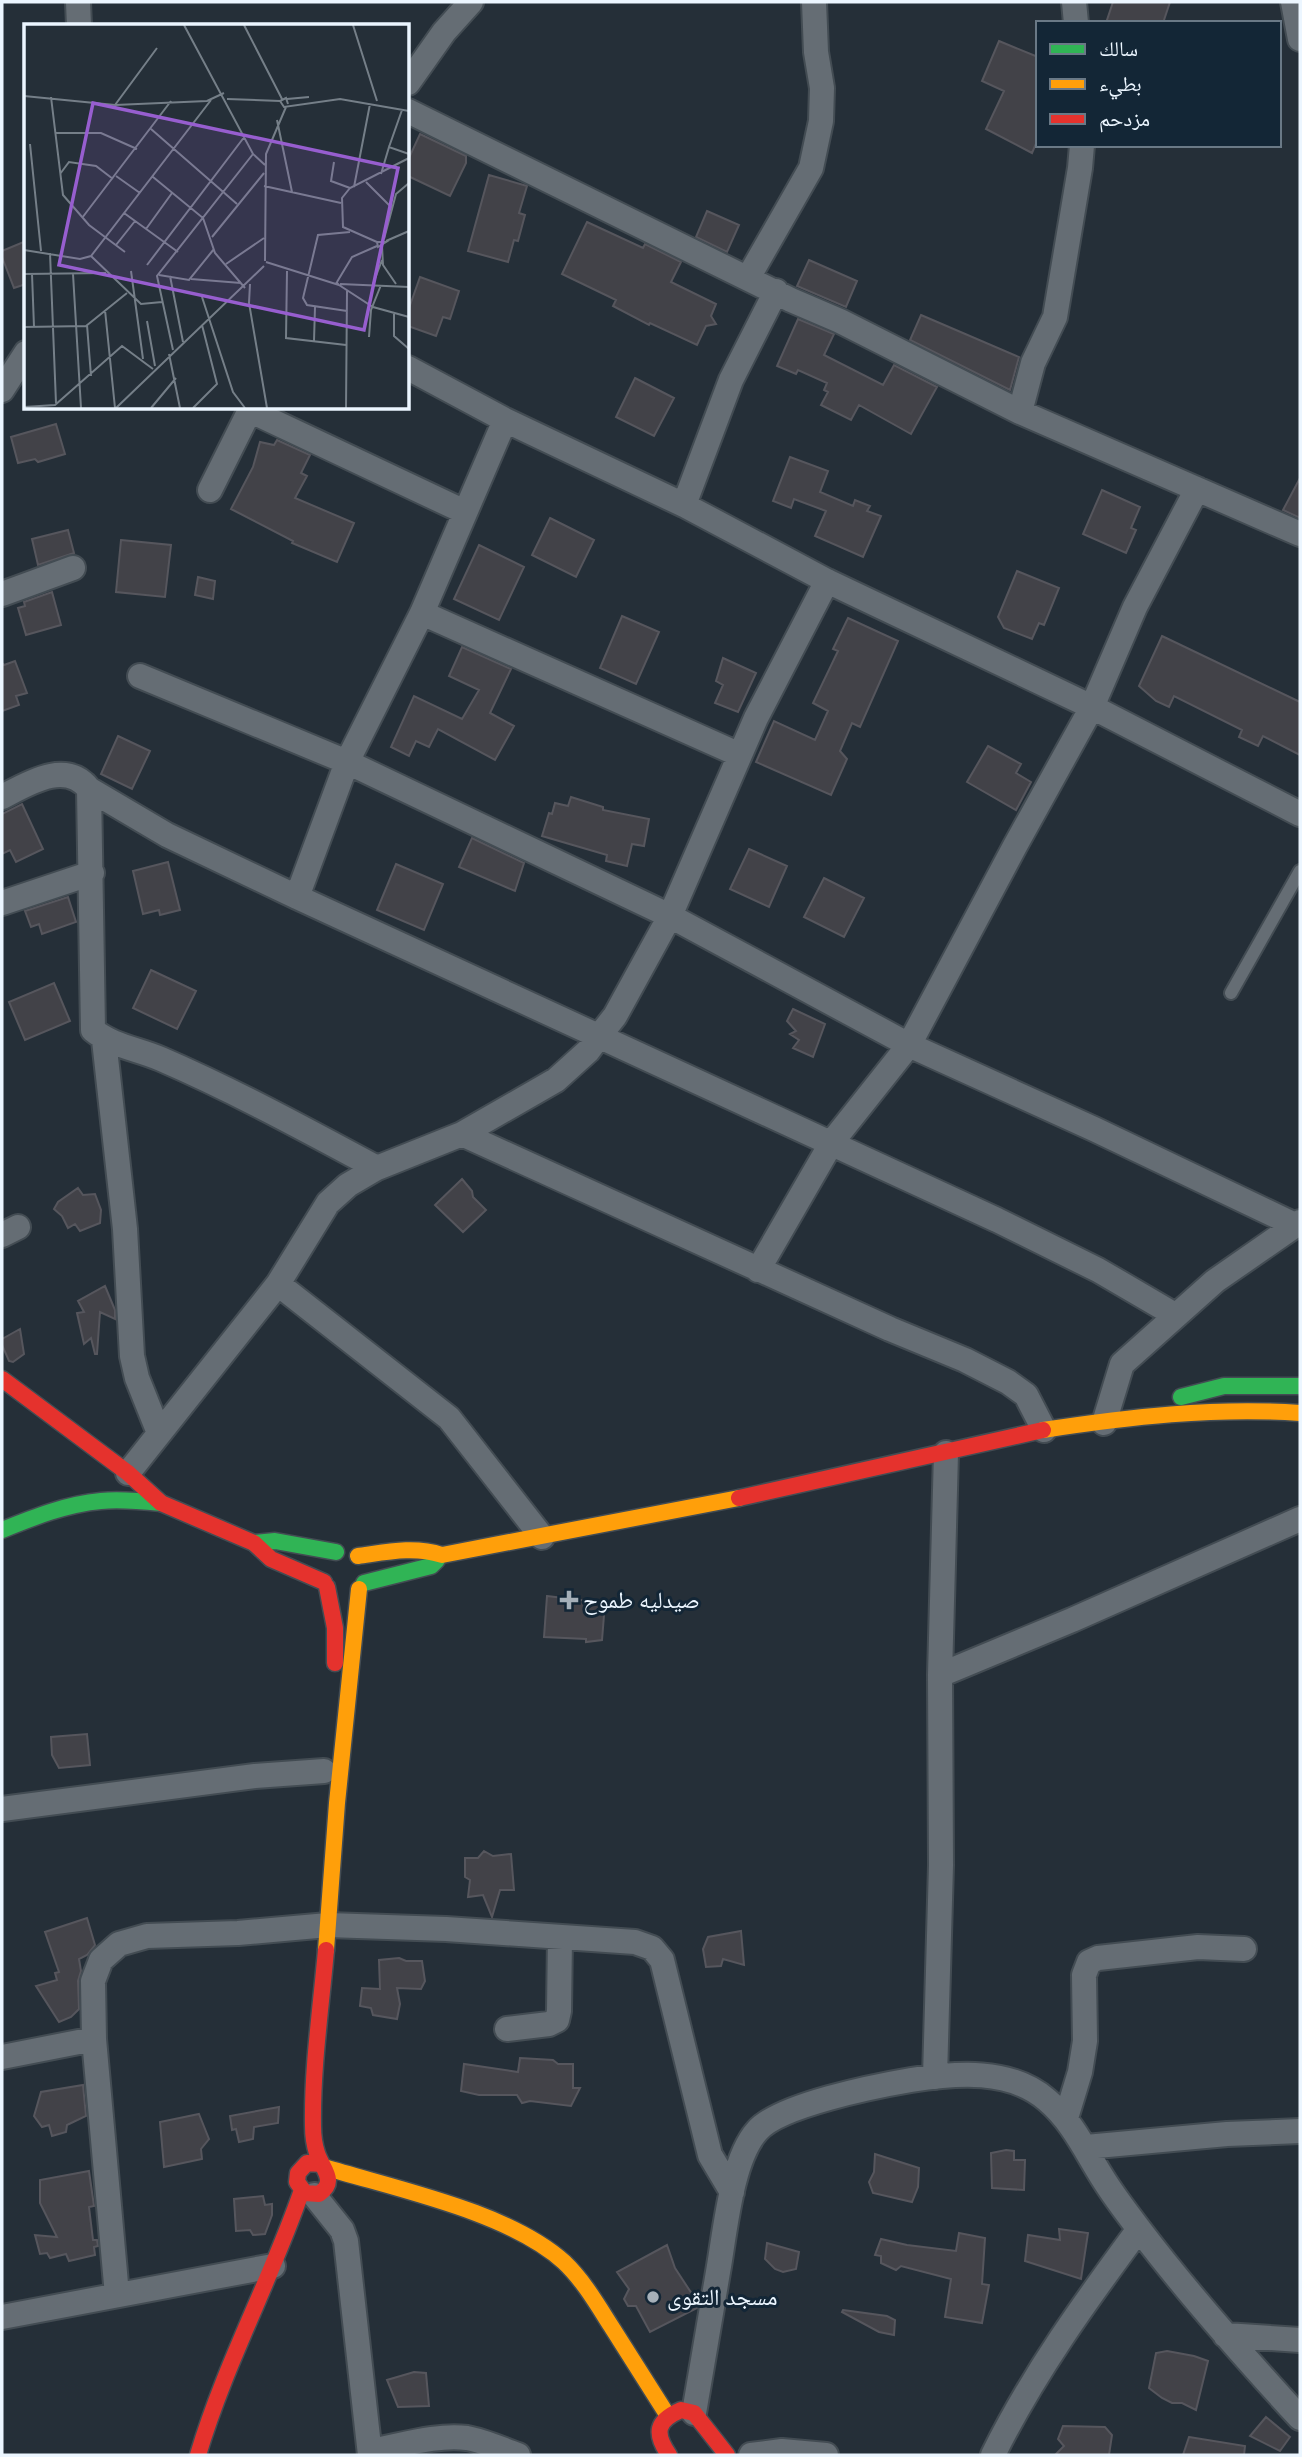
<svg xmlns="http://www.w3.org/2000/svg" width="1302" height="2457" font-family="'Noto Sans','Noto Naskh Arabic',sans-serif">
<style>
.building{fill:#424248;stroke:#56565d;stroke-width:2}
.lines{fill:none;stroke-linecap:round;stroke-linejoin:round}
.lane-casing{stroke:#434c53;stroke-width:16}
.street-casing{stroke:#434c53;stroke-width:28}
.fast-casing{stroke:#434c53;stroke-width:19}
.slow-casing{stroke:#434c53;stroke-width:19}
.jam-casing{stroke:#434c53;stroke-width:19}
.lane{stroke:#656d74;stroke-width:12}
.street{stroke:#656d74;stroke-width:24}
.fast{stroke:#30b455;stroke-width:16}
.slow{stroke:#ff9f0a;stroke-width:16}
.jam{stroke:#e5322d;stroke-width:16}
.poi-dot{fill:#a6b0b9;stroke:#132636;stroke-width:2.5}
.labels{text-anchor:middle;stroke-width:6;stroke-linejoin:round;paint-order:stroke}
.poi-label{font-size:23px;fill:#ecf6ff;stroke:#132636;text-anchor:start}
.inset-road{fill:none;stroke:#757f88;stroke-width:2}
.view{fill:#975ecf;fill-opacity:0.15;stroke:#975ecf;stroke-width:3.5}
.inset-edge{fill:none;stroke:#ecf6ff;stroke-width:3.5}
</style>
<rect width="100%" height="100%" fill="#252f38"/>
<!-- building -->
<path class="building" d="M1113 2H1170L1163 23H1106Z
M999 41 1038 57V139L1032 153 986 129 1004 91 982 81Z
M420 134 466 156V163L450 196 408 176V160Z
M489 175 527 186 519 213 525 215 518 241 514 240 508 262 468 251Z
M707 211 739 225 727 252 696 237Z
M587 222 643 248 645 244 681 262 671 282 716 304 711 316 716 324 706 326 697 345 650 323 649 325 613 306 616 300 562 274Z
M26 241V284L14 288 2 257V251Z
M809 260 857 281 846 307 797 286Z
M420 277 459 291 450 319 443 317 436 336 408 326V311Z
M921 315 1019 357 1010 390 910 340Z
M798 319 834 334 824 355 883 385 894 365 937 387 911 434 859 405 851 420 821 405 828 392 824 390 827 383 798 370 796 374 777 366Z
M635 378 674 398 654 436 616 417Z
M56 424 65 454 38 462 35 459 18 463 11 437Z
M277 440 310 455 301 473 307 476 295 498 354 523 337 562 292 543 293 541 231 509 253 467 260 442 274 445Z
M790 457 828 471 820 492 853 506 855 500 870 506 867 511 881 516 863 557 815 536 826 511 794 499 791 508 773 501Z
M1300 478V518L1283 510Z
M1102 490 1140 507 1131 528 1136 530 1126 553 1083 534Z
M550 518 594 540 576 577 532 555Z
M68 530 74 553 38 565 32 539Z
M121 540 171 545 165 597 116 592Z
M479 545 524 567 499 620 454 599Z
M1017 571 1059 588 1044 625 1039 623 1032 639 1004 628 998 617Z
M198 577 215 581 213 599 195 595Z
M52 592 61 625 26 635 18 608 25 606 24 602Z
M622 616 659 632 636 684 600 668Z
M848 618 898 641 860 727 852 723 840 751 847 759 831 795 756 762 774 721 815 740 828 711 813 703 838 651 833 649Z
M1162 636 1300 702V755L1263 736 1258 746 1239 737 1242 730 1174 696 1169 707 1156 701 1139 686Z
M462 647 511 669 490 713 514 726 495 760 438 729 429 747 416 741 409 756 391 747 414 696 462 719 479 690 449 676Z
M723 658 756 673 738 712 715 703 723 685 716 681Z
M15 661 27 693 16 696 19 705 2 711V663L4 665Z
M118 736 150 751 132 789 101 774Z
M988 746 1021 764 1016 773 1031 782 1016 810 967 782Z
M571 797 603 807V810L649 819 644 846 632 844 627 866 606 861 607 855 542 836 549 813 552 814 555 803 568 806Z
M22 804 43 849 16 862 10 850 2 854V814Z
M472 838 524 863 515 891 459 867Z
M749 849 787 866 769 907 730 889Z
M168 862 180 910 160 915 159 910 143 914 133 871Z
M396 864 443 884 424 930 377 910Z
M824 878 864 898 844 937 804 917Z
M68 897 76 922 42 934 39 924 31 927 25 911Z
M151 970 196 991 177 1029 133 1008Z
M54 983 70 1021 25 1040 9 1002Z
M793 1009 825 1024 813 1057 793 1048 799 1040 790 1034 796 1031 787 1021Z
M462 1179 472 1191 473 1197 486 1210 463 1232 435 1205Z
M78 1188 83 1195 95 1194 101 1210 100 1223 80 1231 75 1224 68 1228 62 1216 54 1209 58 1202Z
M105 1286 115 1310V1319L100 1312 97 1354H95L91 1338 84 1344 77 1313 84 1312 78 1301Z
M20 1329 24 1354 13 1362 9 1361 2 1345V1339Z
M547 1596 605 1603 602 1640 586 1642V1639L544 1637Z
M87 1734 90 1765 59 1768 52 1755 51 1737Z
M484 1851 493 1856 511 1854 514 1890H500L492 1917 483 1895 468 1897 470 1880 465 1877V1858H478Z
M87 1918 95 1945 87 1955 79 1959 81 1971 78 1981 79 2009 71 2017 59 2022 36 1986 57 1980 55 1973 59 1972 45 1932Z
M741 1931 744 1965 723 1959 721 1966 706 1967 703 1949 708 1937Z
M399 1958 406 1961H422L425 1981 421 1989 397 1988 400 2004 397 2019 373 2015 371 2008 360 2006 362 1988 380 1989 379 1960Z
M520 2058 553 2060 558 2064H573V2088H580L571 2106 530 2101 522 2103 517 2095H479L461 2091 464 2064 518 2072Z
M83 2085 86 2116 67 2125 66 2132 52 2136 49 2125 42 2127 34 2116 41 2092Z
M279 2107 278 2123 254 2127 253 2139 239 2142 236 2129 232 2130 230 2116Z
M199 2114 209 2139 201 2149 202 2159 164 2167 160 2122Z
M1006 2150 1014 2151V2160H1025L1024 2190 992 2188 991 2153Z
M875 2154 919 2168 918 2187 912 2202 873 2193 869 2182 874 2172Z
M89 2171 94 2206 89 2207 93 2240H97L98 2246 94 2247 95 2255 69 2261 66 2254 50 2258 47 2253 40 2254 35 2235 57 2237 40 2203V2180Z
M263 2196 265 2205 272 2204V2215L265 2234 253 2235 250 2230 236 2231 234 2199Z
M1059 2229 1088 2233 1081 2279 1025 2261 1028 2235 1060 2240Z
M959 2233 985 2238 982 2284 989 2285 982 2323 945 2317 951 2279 901 2266 896 2270 881 2263V2256L875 2255 881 2239 907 2245 956 2251Z
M767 2243 799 2252 796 2269 783 2272 775 2269 765 2259Z
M667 2245 675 2268 692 2294 697 2308 650 2332 636 2306H628L624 2299 629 2289 617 2272Z
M843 2310 887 2316 895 2320 894 2335 879 2332 842 2312Z
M1167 2351 1194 2356 1208 2361 1196 2410 1182 2403H1172L1162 2398 1149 2388 1156 2353Z
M414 2372 426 2373 429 2406 398 2407 387 2380Z
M1266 2417 1290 2437 1280 2451 1250 2436Z
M1063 2426 1105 2427 1112 2435 1109 2455H1055L1064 2446 1058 2439Z
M1189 2437 1245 2446 1244 2455H1183Z"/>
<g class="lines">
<defs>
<path id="lane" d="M1231 993 1300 871"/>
<path id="street" d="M78 2 79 26
M1074 2 1076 23
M1293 2 1300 39
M408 83 444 32 471 2
M408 111 791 300 840 321 1020 412 1300 534
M748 278 811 168 821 121 822 88 816 52 814 2
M408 368 505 420 684 505 827 581 1092 707 1300 814
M2 390 26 353
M249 410 465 512
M1020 412 1033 363 1055 317 1080 168 1082 145
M210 490 251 408
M684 505 731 380 776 291
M2 594 73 568
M422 613 740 755
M140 676 347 762 670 916 909 1045 1094 1129 1295 1225
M89 789 93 1030C112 1046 138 1049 161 1059 235 1091 306 1130 377 1168
M2 797C27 784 66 759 89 789L167 835 297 897 997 1220 1098 1270 1175 1315
M297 897 347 762 422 613 505 420
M2 903 92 873
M104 1040 125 1229 132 1356 137 1378 159 1433
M462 1134 890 1329 965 1360 1008 1382 1026 1395 1044 1430
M2 1235 18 1227
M758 1270 832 1142 909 1045 1015 846 1092 707 1135 607 1197 489
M278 1284 449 1418 542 1537
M1104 1423 1122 1364 1215 1281 1300 1222
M128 1473 278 1284 328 1203 348 1185 377 1168 462 1134 556 1080 588 1051 600 1035 615 1016 670 916 756 718 827 581
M940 1675 1072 1620 1300 1519
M2 1809 255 1776 324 1771
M507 2029 549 2024 557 2020 559 2011 560 1937
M2 2057 94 2039
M935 2077 941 1865 940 1675 946 1453
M1066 2118 1080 2072 1085 2041 1084 1975 1089 1962 1098 1958 1198 1947 1244 1949
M1086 2147 1227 2134 1300 2131
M314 2195 342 2230 346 2241 370 2455
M117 2295 94 2039 93 1981 101 1960 119 1944 147 1936 238 1933 328 1925 446 1929 635 1942 652 1948 662 1960 710 2155 732 2192
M2 2317 273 2266
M1225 2335 1300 2340
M694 2413C702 2366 710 2319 718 2272 725 2233 731 2160 757 2131 779 2105 876 2086 911 2080 956 2073 1010 2068 1047 2100 1072 2121 1085 2150 1102 2177 1113 2195 1126 2212 1139 2229 1189 2295 1244 2357 1300 2418
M370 2451C400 2446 436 2434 467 2438 484 2441 501 2449 518 2455
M751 2455 782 2451 826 2455
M993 2455C1033 2374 1085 2302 1139 2229"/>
<path id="fast" d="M1181 1397 1224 1386H1300
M2 1530C34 1517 67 1504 101 1501 121 1499 141 1501 161 1503
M254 1543 275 1541 336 1552
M364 1583 431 1566 437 1560"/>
<path id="slow" d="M1043 1430C1128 1417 1214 1407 1300 1413
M358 1556C387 1552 414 1546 442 1555L739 1498
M326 1950 337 1803 359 1589
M324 2167C396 2189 509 2212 564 2262 583 2280 597 2304 611 2326 630 2356 649 2386 668 2416"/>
<path id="jam" d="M2 1379 128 1473 161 1503 254 1543 271 1559 324 1582
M739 1498 1043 1430
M327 1587 335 1628V1663
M321 2164 307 2163 298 2173 297 2182 305 2193 319 2194C338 2181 322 2169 317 2153 314 2144 313 2135 313 2126 312 2068 321 2008 326 1950
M198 2455C225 2364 271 2280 302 2190
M669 2455C654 2433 656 2421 681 2410L694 2413 727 2455"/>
</defs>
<!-- lane casing -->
<use href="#lane" class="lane-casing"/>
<!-- street casing -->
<use href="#street" class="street-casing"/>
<!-- fast casing -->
<use href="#fast" class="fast-casing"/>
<!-- slow casing -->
<use href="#slow" class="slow-casing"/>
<!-- jam casing -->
<use href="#jam" class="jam-casing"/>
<!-- lane -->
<use href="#lane" class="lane"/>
<!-- street -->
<use href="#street" class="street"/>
<!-- fast -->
<use href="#fast" class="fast"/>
<!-- slow -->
<use href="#slow" class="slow"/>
<!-- jam -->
<use href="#jam" class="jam"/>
</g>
<!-- markers -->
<g class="poi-dot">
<path d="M565.5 1589.5h7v7h7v7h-7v7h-7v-7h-7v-7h7z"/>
<circle cx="653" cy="2297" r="7"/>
</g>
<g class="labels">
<!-- poi labels -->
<g class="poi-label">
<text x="583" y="1608">صيدليه طموح</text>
<text x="667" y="2305">مسجد التقوى</text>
</g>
</g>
<!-- overview -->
<g transform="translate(24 24)">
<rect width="385" height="385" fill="#252f38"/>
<path class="inset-road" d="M160 1 229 130 241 141M220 1 258 75M329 1 353 77M0 72 91 81 183 77 200 69M27 73 39 171 65 201 101 228M203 75 256 77M263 75 285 73M264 80 262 74 256 77 260 83 316 75 385 87M91 81 133 24M253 96 268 168M127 105 213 180M31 109H77L113 125M6 120 17 227M365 123 378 86M310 138 307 157 326 164M36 150 45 138 72 142 89 155M357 150 365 123 385 130M92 152 116 169M129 153 179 194 191 229 221 264M342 158 368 184M240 162 317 179M330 163 346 80M100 189 154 228M58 194 147 77M122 205 148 169M188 213 240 149M360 215 372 170 385 159M362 217 385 207M353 218H362L354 223 353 218 319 203 318 174 326 164 385 134M92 221 111 197M358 222 359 241 372 260M0 226 56 235 67 232 187 76M26 229 32 379M67 232 117 280 138 278M241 237 242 130 262 83M242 238 315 261 312 258M202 240 240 214M123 241 221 112M107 247 119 335M263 247 262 314 322 321M0 250 82 249M8 250 10 303M49 250 57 384M135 251 165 256 190 225M146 252 159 318M167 255 217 259M313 258 328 233 353 222M226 260 225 279 243 384M316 260 385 263M349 260 358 236M315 261 349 283 385 293M178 273 209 368 221 384M81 286 91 384M323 287 283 281 279 274 294 211 326 208M370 290V312L385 325M123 297 131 342M63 301 67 352M0 303 62 302 103 269M345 313 347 286 357 261M290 317 291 283M149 326 133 252 229 130M145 330 156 384M0 383 31 381 98 322 129 345M92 384 240 242M127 384 152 354M169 384 193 360 178 301M322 384 323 267"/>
<path class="view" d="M69 79 374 144 340 306 35 241Z"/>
<rect width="385" height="385" class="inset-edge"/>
</g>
<!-- border -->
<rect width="1302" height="2457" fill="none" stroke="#ecf6ff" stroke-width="7"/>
<!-- legend -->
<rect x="1036" y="21" width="245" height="126" fill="#132636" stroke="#6a7986" stroke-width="2"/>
<rect x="1050" y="44" width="35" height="10" fill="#30b455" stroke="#6a7986" stroke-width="2"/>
<text x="1099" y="56" font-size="21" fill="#ecf6ff">سالك</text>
<rect x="1050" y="79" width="35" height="10" fill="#ff9f0a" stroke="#6a7986" stroke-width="2"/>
<text x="1099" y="91" font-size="21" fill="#ecf6ff">بطيء</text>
<rect x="1050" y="114" width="35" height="10" fill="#e5322d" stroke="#6a7986" stroke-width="2"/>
<text x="1099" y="126" font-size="21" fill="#ecf6ff">مزدحم</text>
</svg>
